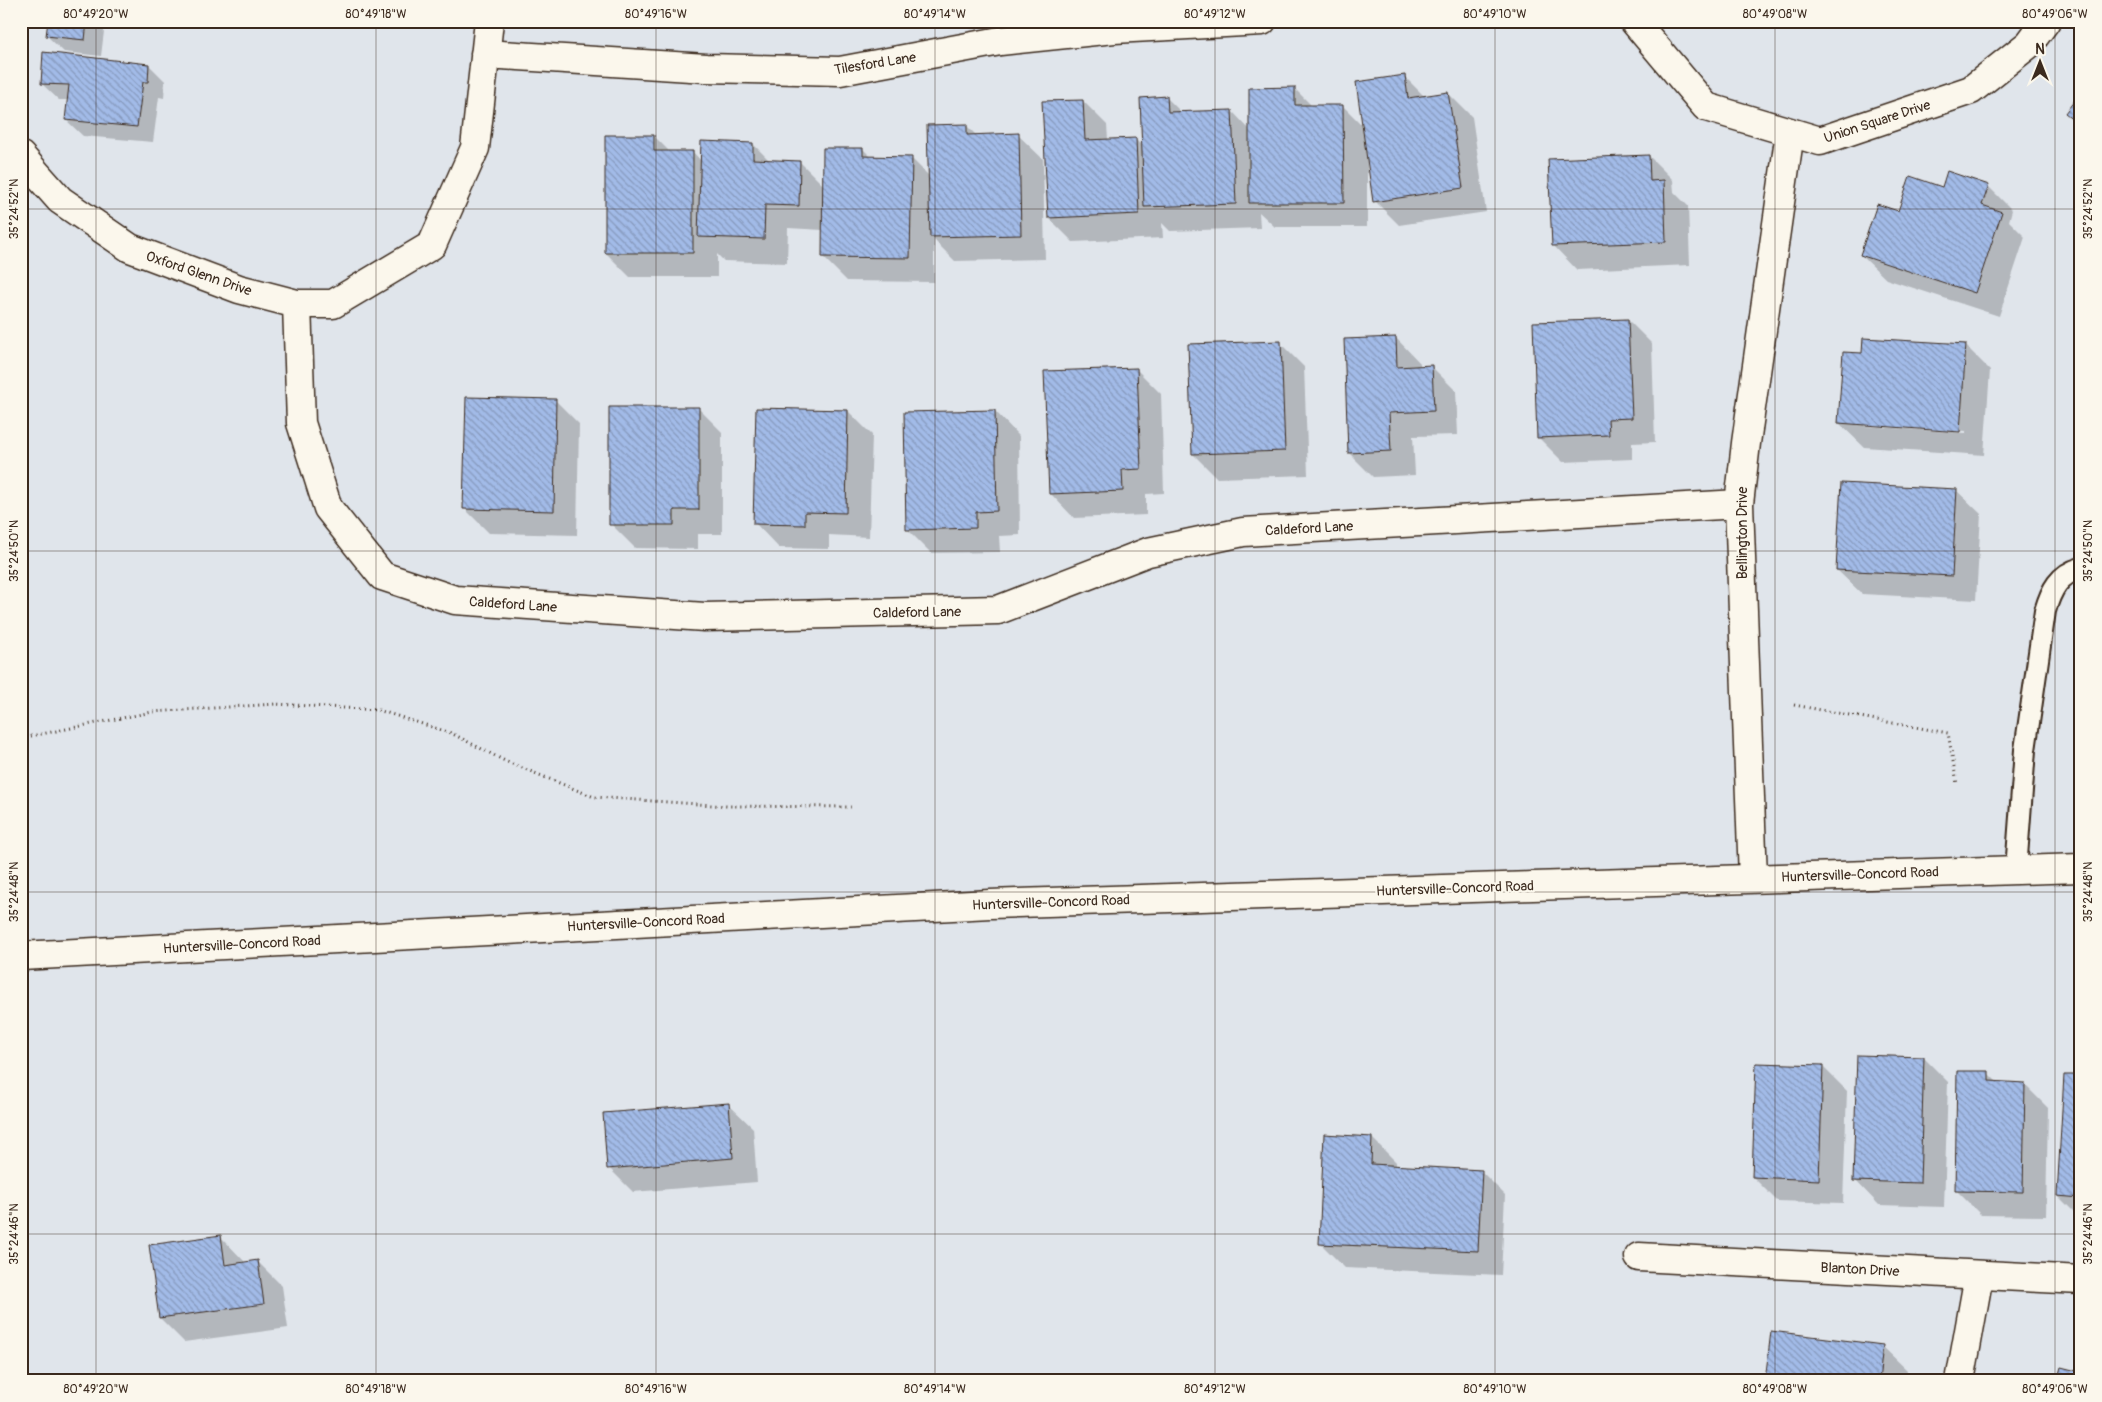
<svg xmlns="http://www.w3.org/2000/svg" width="2102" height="1402" font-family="Pangolin,sans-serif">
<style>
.shadow{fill:#0003;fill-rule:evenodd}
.building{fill:url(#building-back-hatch);stroke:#3b2a1e}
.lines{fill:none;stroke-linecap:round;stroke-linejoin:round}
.service-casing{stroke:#3b2a1e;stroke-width:24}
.minor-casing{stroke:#3b2a1e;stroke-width:31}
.secondary-casing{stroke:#3b2a1e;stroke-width:31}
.path{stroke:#3b2a1e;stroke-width:3;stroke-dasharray:1 4;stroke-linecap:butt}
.service{stroke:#fbf7ec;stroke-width:20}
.minor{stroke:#fbf7ec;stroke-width:28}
.secondary{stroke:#fbf7ec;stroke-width:28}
.ticks{fill:none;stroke:#3b2a1e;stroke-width:1;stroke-opacity:0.45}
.labels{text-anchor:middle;stroke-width:4.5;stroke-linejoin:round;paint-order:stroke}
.street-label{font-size:14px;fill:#3b2a1e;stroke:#fbf7ec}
.neatline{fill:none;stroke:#3b2a1e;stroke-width:2}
.ticks-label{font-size:12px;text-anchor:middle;fill:#3b2a1e}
</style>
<defs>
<pattern id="building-back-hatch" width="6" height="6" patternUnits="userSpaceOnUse" patternTransform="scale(1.25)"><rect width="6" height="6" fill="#a2bbe8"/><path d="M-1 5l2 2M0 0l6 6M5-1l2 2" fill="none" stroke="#8598bb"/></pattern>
</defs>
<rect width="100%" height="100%" fill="#e0e5eb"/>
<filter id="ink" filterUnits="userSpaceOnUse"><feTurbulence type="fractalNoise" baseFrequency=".02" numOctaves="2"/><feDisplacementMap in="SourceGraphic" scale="10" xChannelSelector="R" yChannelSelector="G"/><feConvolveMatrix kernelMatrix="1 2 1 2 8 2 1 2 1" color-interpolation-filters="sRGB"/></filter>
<g filter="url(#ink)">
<!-- shadow -->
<path class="shadow" d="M49 21H120L119 25 105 23 101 56 64 52 47 36Z
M149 65 165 81 164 98 159 97 153 142 83 136 66 120 69 100H59L42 84Z
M1404 76 1424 96 1448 93 1472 117 1486 212 1399 225 1375 201 1369 162H1367V227H1275L1259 212 1260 228 1170 231 1162 223 1163 238 1073 242 1049 218 1083 101 1107 125 1108 140 1135 139 1143 147 1167 98 1182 113 1232 111 1250 130 1294 88 1312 106H1343L1364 127Z
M966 125 977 136 1018 135 1043 159 1045 259 955 261 934 240V282L847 281 823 257V230L788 228 787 263 724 261 717 254V277H630L606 253 654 136 670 152H693L702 162 753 144 770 161 800 162 824 186 863 149 871 157 911 158 929 176Z
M1649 156 1673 180 1674 192 1688 206 1690 265 1577 270 1553 245Z
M1988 186 2012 210 2009 221 2025 237 1999 316 1886 279 1861 255 1899 212 1943 188Z
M1628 320 1652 344 1655 442 1632 443V459L1563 462 1538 437Z
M1396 338 1420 363V367H1432L1456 391 1458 435 1413 436 1415 475 1373 477 1349 453Z
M1280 343 1304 367 1308 475 1217 478 1193 454Z
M1966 346 1990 370 1984 455 1864 447 1839 423 1863 354ZM1864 424 1966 431V433L1864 426Z
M1137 370 1161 394 1164 493 1146 494V515L1074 518 1050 493Z
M555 400 579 424 577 535 489 533 465 509Z
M698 408 722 432V534H698V549L635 548 611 524Z
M848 411 872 435 869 537 829 535V549L779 548 755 523Z
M995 411 1019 436 1020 535 999 536 1000 552 931 553 907 529Z
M1956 490 1981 514 1976 600 1862 594 1837 570Z
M1924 1058 1948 1082 1944 1207 1879 1205 1855 1180Z
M1823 1067 1847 1091 1843 1203 1777 1201 1753 1177Z
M1988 1073 1998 1083 2024 1084 2048 1108 2046 1216 1981 1215 1956 1190Z
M2081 1077V1219L2058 1196Z
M728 1104 753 1128 757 1182 633 1192 609 1168Z
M1372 1138 1396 1162V1167L1481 1171 1505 1195 1501 1275 1345 1268 1320 1243Z
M220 1236 244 1261 245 1263 258 1262 282 1286 288 1328 184 1342 160 1318Z
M1882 1346 1907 1370 1905 1381H1766Z"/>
<!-- building -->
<path class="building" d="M48 21H87L85 40 46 36Z
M43 52 149 64 148 82H143L137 127 65 120 69 85 41 84Z
M1405 75 1408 98 1448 92 1463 188 1373 202 1356 82Z
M1295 87V105H1343L1344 203H1249V88Z
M2081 92V125L2065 113Z
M1167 96 1168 112 1232 110 1236 204 1144 207 1140 98Z
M1083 100 1085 140 1136 138 1139 214 1048 218 1042 101Z
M967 124V135L1019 133 1021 235 930 237 927 125Z
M605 135H654V151H693V253H605Z
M701 141 753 143V159L800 161 799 206 765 205 764 239 698 237Z
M823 148H863V156L912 157 910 258 822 257Z
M1649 155 1650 181 1664 180 1666 242 1552 246 1548 159Z
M1947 171 1989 185 1982 205 2002 212 1975 293 1860 255 1877 204 1898 211 1910 176 1942 187Z
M1628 319 1632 418 1608 419 1609 435 1537 438 1533 322Z
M1396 337 1397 367 1432 365 1434 411 1389 413 1391 451 1348 453 1344 339Z
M1863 338 1966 344 1960 432 1838 423 1843 352 1862 353Z
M1281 341 1285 451 1192 454 1188 344Z
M1137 368 1141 469 1122 470 1123 491 1049 494 1044 371Z
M466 397 556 399 554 511 463 509Z
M609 407H699V510H674V525H609Z
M756 408 848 410 846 513 805 512V525L753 524Z
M995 410 997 511 976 512V528L906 530 904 412Z
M1841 483 1957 489 1952 576 1836 570Z
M1857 1055 1924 1057 1920 1183 1853 1181Z
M1756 1063 1823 1065 1819 1180 1752 1177Z
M1957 1071H1989V1081L2025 1083 2023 1192 1955 1191Z
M2064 1075H2081V1198L2057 1196Z
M729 1103 733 1158 607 1169 603 1113Z
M1324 1134 1372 1137 1371 1164 1482 1170 1478 1251 1319 1244Z
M221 1235 225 1265 258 1260 264 1304 159 1318 149 1245Z
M1771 1331 1883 1345 1879 1381H1765Z
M2061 1367 2081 1372V1381H2057Z"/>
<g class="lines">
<defs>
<path id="service" d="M2016 870 2025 750 2045 611C2051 590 2059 574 2081 568"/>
<path id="minor" d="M1634 21 1706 107 1820 141 1971 90 2029 44 2046 21
M485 54 706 68 840 71 1000 41 1114 29 1262 21
M21 156 60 200 130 248 239 289 297 304H333L432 245 475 148 489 21
M297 304 301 423 328 508 382 576 455 600 705 617 998 610 1148 552 1243 532 1739 504
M1753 878 1739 504 1746 443 1790 132
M1639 1257 2081 1280
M1960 1381 1979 1275"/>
<path id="secondary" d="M21 956 990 904 2081 868"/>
</defs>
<!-- service casing -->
<use href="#service" class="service-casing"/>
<!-- minor casing -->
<use href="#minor" class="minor-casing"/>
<!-- secondary casing -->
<use href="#secondary" class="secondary-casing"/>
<!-- path -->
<path class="path" d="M1794 705 1948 733 1957 784
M21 738 152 712 276 704 378 710 451 733 505 761 594 797 727 806 851 807"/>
<!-- service -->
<use href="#service" class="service"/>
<!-- minor -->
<use href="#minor" class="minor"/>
<!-- secondary -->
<use href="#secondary" class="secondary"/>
</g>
</g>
<!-- ticks -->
<path class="ticks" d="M96 21V1381M376 21V1381M656 21V1381M935 21V1381M1215 21V1381M1495 21V1381M1775 21V1381M2055 21V1381M21 209H2081M21 551H2081M21 892H2081M21 1234H2081"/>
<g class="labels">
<!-- street labels -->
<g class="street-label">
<text transform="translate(875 63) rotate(-9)" y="5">Tilesford Lane</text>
<text transform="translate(1877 121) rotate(-18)" y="5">Union Square Drive</text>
<text transform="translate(199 273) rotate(19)" y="5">Oxford Glenn Drive</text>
<text transform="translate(1309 528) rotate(-3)" y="5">Caldeford Lane</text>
<text transform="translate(1742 533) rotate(-90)" y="5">Bellington Drive</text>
<text transform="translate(513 604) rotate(4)" y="5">Caldeford Lane</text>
<text transform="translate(917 612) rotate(-1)" y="5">Caldeford Lane</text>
<text transform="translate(1860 874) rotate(-2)" y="5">Huntersville-Concord Road</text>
<text transform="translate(1455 888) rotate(-2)" y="5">Huntersville-Concord Road</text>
<text transform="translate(1051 902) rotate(-2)" y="5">Huntersville-Concord Road</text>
<text transform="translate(646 922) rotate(-3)" y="5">Huntersville-Concord Road</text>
<text transform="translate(242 944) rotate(-3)" y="5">Huntersville-Concord Road</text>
<text transform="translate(1860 1269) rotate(3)" y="5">Blanton Drive</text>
</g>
</g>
<!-- margin -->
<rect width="2102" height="1402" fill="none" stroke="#fbf7ec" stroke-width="55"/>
<!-- north arrow -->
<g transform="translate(2040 62)" stroke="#fbf7ec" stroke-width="4" paint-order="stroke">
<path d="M0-4L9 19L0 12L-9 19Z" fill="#3b2a1e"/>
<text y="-8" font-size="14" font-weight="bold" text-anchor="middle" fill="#3b2a1e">N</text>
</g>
<rect x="28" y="28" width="2046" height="1346" class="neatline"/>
<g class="ticks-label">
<text x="96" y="18">80°49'20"W</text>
<text x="376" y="18">80°49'18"W</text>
<text x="656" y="18">80°49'16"W</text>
<text x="935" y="18">80°49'14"W</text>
<text x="1215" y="18">80°49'12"W</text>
<text x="1495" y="18">80°49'10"W</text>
<text x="1775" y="18">80°49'08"W</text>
<text x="2055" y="18">80°49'06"W</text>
<text transform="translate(14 209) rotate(-90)" y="4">35°24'52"N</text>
<text transform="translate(2088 209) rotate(-90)" y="4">35°24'52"N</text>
<text transform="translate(14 551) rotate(-90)" y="4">35°24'50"N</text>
<text transform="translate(2088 551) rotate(-90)" y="4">35°24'50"N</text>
<text transform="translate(14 892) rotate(-90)" y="4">35°24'48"N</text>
<text transform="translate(2088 892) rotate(-90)" y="4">35°24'48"N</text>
<text transform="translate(14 1234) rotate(-90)" y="4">35°24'46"N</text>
<text transform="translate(2088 1234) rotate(-90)" y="4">35°24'46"N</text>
<text x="96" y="1393">80°49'20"W</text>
<text x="376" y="1393">80°49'18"W</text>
<text x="656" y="1393">80°49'16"W</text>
<text x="935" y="1393">80°49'14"W</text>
<text x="1215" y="1393">80°49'12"W</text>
<text x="1495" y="1393">80°49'10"W</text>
<text x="1775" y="1393">80°49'08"W</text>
<text x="2055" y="1393">80°49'06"W</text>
</g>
</svg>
